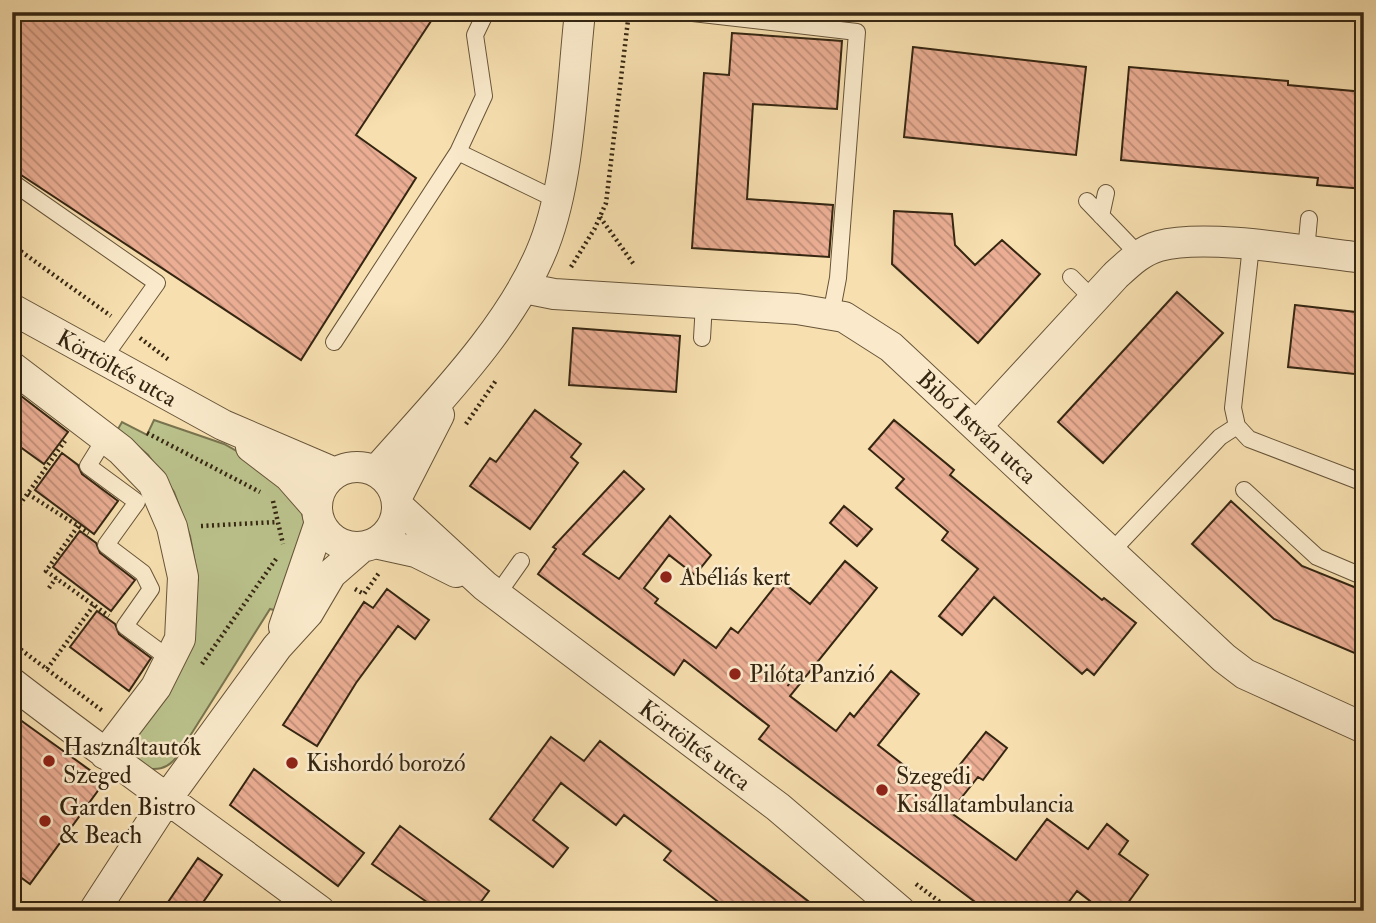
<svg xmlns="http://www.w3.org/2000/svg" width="1376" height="923" font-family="'IM FELL Double Pica',serif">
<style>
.green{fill:#bbc28c;stroke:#78744f;stroke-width:2}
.building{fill:url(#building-back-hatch);stroke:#352612;stroke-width:2}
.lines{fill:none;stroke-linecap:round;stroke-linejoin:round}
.lane-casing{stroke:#665439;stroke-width:18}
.street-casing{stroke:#665439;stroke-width:32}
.path{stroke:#352612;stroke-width:4.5;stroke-dasharray:2 3.5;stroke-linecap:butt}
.lane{stroke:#faeacb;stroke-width:16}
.street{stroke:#faeacb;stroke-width:30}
.poi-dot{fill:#8f2418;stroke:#faeacb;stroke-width:2.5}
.labels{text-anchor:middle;stroke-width:5;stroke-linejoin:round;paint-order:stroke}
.street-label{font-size:24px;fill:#352612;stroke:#faeacb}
.poi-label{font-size:24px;fill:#352612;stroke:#faeacb;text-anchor:start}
</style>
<defs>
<pattern id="building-back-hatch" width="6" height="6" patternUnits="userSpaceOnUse" patternTransform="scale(1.75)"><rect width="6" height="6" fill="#ebae94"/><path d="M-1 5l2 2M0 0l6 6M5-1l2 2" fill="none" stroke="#bf8d77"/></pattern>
</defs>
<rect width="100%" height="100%" fill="#f7dfaf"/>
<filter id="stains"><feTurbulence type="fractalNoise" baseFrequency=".00286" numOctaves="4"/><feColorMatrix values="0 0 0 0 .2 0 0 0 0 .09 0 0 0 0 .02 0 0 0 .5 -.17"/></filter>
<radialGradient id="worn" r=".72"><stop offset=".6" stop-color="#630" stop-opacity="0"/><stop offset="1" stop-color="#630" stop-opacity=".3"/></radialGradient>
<!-- green -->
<path class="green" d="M154 420 224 444 269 469 299 503 307 531 278 611 270 609 178 755C167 771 156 770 139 768L130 754 198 580 190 536 174 492 148 455 118 429 122 422 147 435Z"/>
<!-- building -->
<path class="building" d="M12 12H437L356 135 416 178 301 360 12 169Z
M732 33 842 41 837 109 753 104 747 199 833 205 829 257 692 248 704 73 729 75Z
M913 47 1086 67 1076 155 904 137Z
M1129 67 1288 81V85L1364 92V189L1317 185 1318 178 1121 160Z
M894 211 952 214 955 245 975 265 1002 240 1040 274 978 343 892 264Z
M1177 292 1223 333 1103 463 1058 422Z
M1295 305 1364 313V375L1288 367Z
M573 328 680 336 676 392 569 385Z
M12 389 68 432 44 464 12 441Z
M535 410 581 444 571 457 578 463 530 529 470 486 490 458 496 462Z
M894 420 954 470 950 475 1102 600 1104 598 1136 623 1094 675 1087 669 1082 674 994 597 962 635 939 616 978 569 942 540 948 532 896 488 904 479 869 449Z
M62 453 78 465 82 474 118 501 94 534 35 490Z
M624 471 644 489 583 554 619 579 670 516 711 555 695 575 669 555 644 588 658 599 655 603 716 648 731 628 738 633 780 580 810 604 845 561 877 588 790 696 836 731 850 713 854 717 891 671 919 694 878 745 938 792 986 732 1007 748 983 780 978 777 950 812 1016 860 1047 819 1088 849 1107 824 1128 841 1119 854 1148 875 1122 911H1103L1077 891 1062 911H987L759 739 769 726 684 660 674 675 538 574 556 549 553 547Z
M1231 501 1302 566 1364 591V657L1274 619 1192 544Z
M844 506 872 529 857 546 830 523Z
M80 531 96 543 100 553 135 580 111 611 53 567Z
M387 589 429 620 415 639 398 626 356 683 317 746 283 725 364 602 373 608Z
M97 611 115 624 119 634 151 658 129 691 70 647Z
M12 714 105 781 30 884 12 871Z
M551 737 584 761 600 741 821 911H730L664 860 671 851 624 815 616 825 561 783 533 820 568 848 553 867 490 819Z
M254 769 364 853 338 886 230 805Z
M400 826 489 891 474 911H440L372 864Z
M198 858 222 875 197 911H162Z"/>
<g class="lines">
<defs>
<path id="lane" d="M684 12 857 32 838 278 831 315
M458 152 557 200
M12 182 157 283 102 360
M1087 201 1139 255
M1101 216 1106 193
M1251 246 1233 408 1237 426 1249 439 1364 483
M1306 251 1309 219
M1071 277 1093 299
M702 338 704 303
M334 342 458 152 484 96 475 35 486 12
M106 437 88 466 137 502 106 545 143 573 151 589 125 626 171 660
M1244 490 1317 557 1364 577
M1111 552 1220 437 1237 426
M497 595 521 561"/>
<path id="street" d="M524 288 554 294 797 309 844 317 891 347 1224 658 1245 674 1364 728
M12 309 223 425 335 473
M12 367 121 450 153 483 172 527 183 577 180 639 156 687 105 754
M977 426 1115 276C1128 264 1141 251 1159 246 1208 233 1310 252 1364 258
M251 447 289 476 317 508
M317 507a40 40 0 1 1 80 0a40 40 0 1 1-80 0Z
M376 471C434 405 512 327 544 245 570 178 572 84 580 12
M397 497 439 415
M398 506 485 586 778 807 900 911
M375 543 416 552 456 572
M284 627 320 522
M12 683C113 761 217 834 320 911
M94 911 168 797 277 647 308 613 331 574 362 547"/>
</defs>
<!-- lane casing -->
<use href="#lane" class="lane-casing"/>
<!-- street casing -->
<use href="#street" class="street-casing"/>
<!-- path -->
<path class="path" d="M600 217 635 266
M12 245 111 316
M571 267 595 228 606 203 629 12
M140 338 169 360
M466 424 497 379
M147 433 260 492
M28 494 89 533
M273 501 283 544
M13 514 65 441
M78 526 46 571 109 616
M201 526 277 522
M49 588 56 578
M355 589 364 594 379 573
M12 643 104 712
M202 664 276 559
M47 669 94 605
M771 670 792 687
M916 884 952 911"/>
<!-- lane -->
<use href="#lane" class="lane"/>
<!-- street -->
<use href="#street" class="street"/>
</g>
<!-- markers -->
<g class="poi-dot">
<circle cx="666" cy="577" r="7"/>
<circle cx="735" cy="674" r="7"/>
<circle cx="49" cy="761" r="7"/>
<circle cx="292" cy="763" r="7"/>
<circle cx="882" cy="790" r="7"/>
<circle cx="45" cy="821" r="7"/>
</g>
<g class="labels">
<!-- street labels -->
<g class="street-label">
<text transform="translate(117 368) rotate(29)" y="8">Körtöltés utca</text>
<text transform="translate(977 427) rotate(43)" y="8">Bibó István utca</text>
<text transform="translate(695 745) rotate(37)" y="8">Körtöltés utca</text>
</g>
<!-- poi labels -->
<g class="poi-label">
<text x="680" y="585">Abéliás kert</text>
<text x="749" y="682">Pilóta Panzió</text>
<text x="63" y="755">Használtautók<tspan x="63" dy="28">Szeged</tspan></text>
<text x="306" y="771">Kishordó borozó</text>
<text x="896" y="784">Szegedi<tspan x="896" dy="28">Kisállatambulancia</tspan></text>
<text x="59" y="815">Garden Bistro<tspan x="59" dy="28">&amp; Beach</tspan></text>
</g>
</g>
<!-- margin -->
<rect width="1376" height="923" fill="none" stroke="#f7dfaf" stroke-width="42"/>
<rect x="14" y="14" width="1348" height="895" fill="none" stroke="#352612" stroke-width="3.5"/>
<rect x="21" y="21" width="1334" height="881" fill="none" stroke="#352612" stroke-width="2"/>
<rect width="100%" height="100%" filter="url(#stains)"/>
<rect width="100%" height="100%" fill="url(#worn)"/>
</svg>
